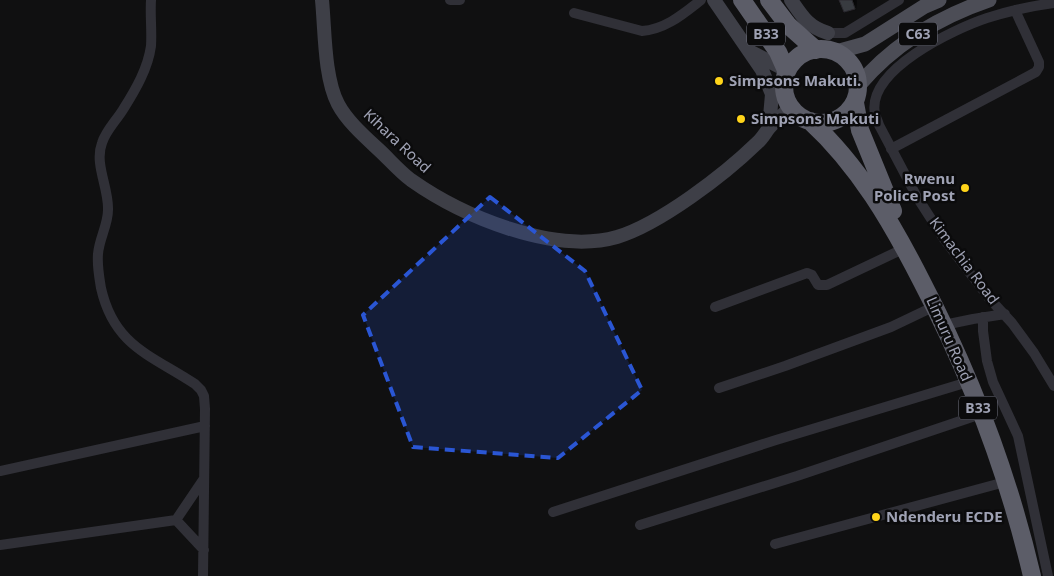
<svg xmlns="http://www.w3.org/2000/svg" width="1054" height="576" font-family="'Noto Sans',sans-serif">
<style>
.building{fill:#393a40;stroke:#2a292e;filter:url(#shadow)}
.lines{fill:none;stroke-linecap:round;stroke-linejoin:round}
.street{stroke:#303037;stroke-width:10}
.secondary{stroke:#3e3f47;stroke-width:14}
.primary{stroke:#4c4d56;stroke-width:15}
.highway{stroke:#5c5d68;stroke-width:18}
.marked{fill:#2a56d4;fill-opacity:0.2;stroke:#2a56d4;stroke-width:4;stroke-dasharray:10 6;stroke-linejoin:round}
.poi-dot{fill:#ffd41a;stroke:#0b0b0c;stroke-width:2}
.labels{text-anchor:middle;stroke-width:5;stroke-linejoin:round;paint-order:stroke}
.shield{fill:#0b0b0c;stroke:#737582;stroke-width:1}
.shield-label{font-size:14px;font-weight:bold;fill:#9fa2b4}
.poi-label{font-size:15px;font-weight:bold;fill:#9fa2b4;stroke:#0b0b0c;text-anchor:start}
.street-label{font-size:15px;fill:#9fa2b4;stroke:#0b0b0c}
</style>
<defs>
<filter id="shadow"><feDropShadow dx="4" dy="-4" stdDeviation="2.5" flood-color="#0009"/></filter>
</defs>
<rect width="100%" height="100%" fill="#101011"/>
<!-- building -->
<path class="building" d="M839 0H852L855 9 844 12Z"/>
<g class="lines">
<!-- street -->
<path class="street" d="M151 0C150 15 152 30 151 46 148 68 136 89 124 108 117 120 106 130 102 143 94 164 109 188 108 210 108 225 99 239 98 254 97 266 99 276 101 288 114 346 151 355 195 384L201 390 204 396 205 409 203 576
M450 0H460
M1054 3C1031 6 1009 11 987 18 954 29 866 70 875 114 876 118 878 121 879 125L917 197 944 239 989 298 1012 323 1034 353 1054 386
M574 13 642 31C666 29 683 14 701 0
M828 33H845L899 0
M891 149 1036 72 1039 67V62L1015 10
M715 307 807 273 812 275 818 285H827L905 248
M983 317V331L987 361 993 382 1018 436 1048 576
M944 325 973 319 1005 314
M719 388 785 366 891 327 935 306
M0 471 205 426
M553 512 776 440 968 382
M176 520 204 550
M640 525 797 476 981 414
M775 544 1005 482
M0 545 176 520 203 480"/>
<!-- secondary -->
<path class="secondary" d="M322 0C325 30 324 77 338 104 347 121 364 136 378 149 389 159 399 171 411 180 462 216 554 255 617 237 660 224 724 175 757 143 762 139 765 133 769 128 775 121 784 114 791 107
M714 0 762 70 772 94 769 128
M791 0C802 16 808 27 828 33
M751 52 786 70"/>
<!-- primary -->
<path class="primary" d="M836 52 865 44 925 6 939 0
M859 85C893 45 939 17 989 0"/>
<!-- highway -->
<path class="highway" d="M742 0 778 52 786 70
M769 0 788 25 816 50
M784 86a37 37 0 1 1 74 0a37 37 0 1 1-74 0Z
M855 103 860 130 893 211
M810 121C859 166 892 223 922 282 970 374 1008 474 1032 576"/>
</g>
<!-- marked area -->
<path class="marked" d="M490 197 585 271 642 390 558 458 413 447 363 315Z"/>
<!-- markers -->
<g class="poi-dot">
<circle cx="719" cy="81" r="5"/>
<circle cx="741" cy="119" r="5"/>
<circle cx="965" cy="188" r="5"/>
<circle cx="876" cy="517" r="5"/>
</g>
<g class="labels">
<!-- shield labels -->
<g class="shield">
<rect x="747" y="22.5" width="38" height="23" rx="4"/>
<rect x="899" y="22.5" width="38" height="23" rx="4"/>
<rect x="959" y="396.5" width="38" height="23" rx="4"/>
</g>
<g class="shield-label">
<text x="766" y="39">B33</text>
<text x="918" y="39">C63</text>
<text x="978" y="413">B33</text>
</g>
<!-- poi labels -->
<g class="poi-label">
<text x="729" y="86">Simpsons Makuti.</text>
<text x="751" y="124">Simpsons Makuti</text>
<text x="955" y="184" text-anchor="end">Rwenu<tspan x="955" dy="17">Police Post</tspan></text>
<text x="886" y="522">Ndenderu ECDE</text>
</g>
<!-- street labels -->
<g class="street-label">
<text transform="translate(397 141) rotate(43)" y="5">Kihara Road</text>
<text transform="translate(964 261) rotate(53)" y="5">Kimachia Road</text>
<text transform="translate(949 339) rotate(66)" y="5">Limuru Road</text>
</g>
</g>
</svg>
